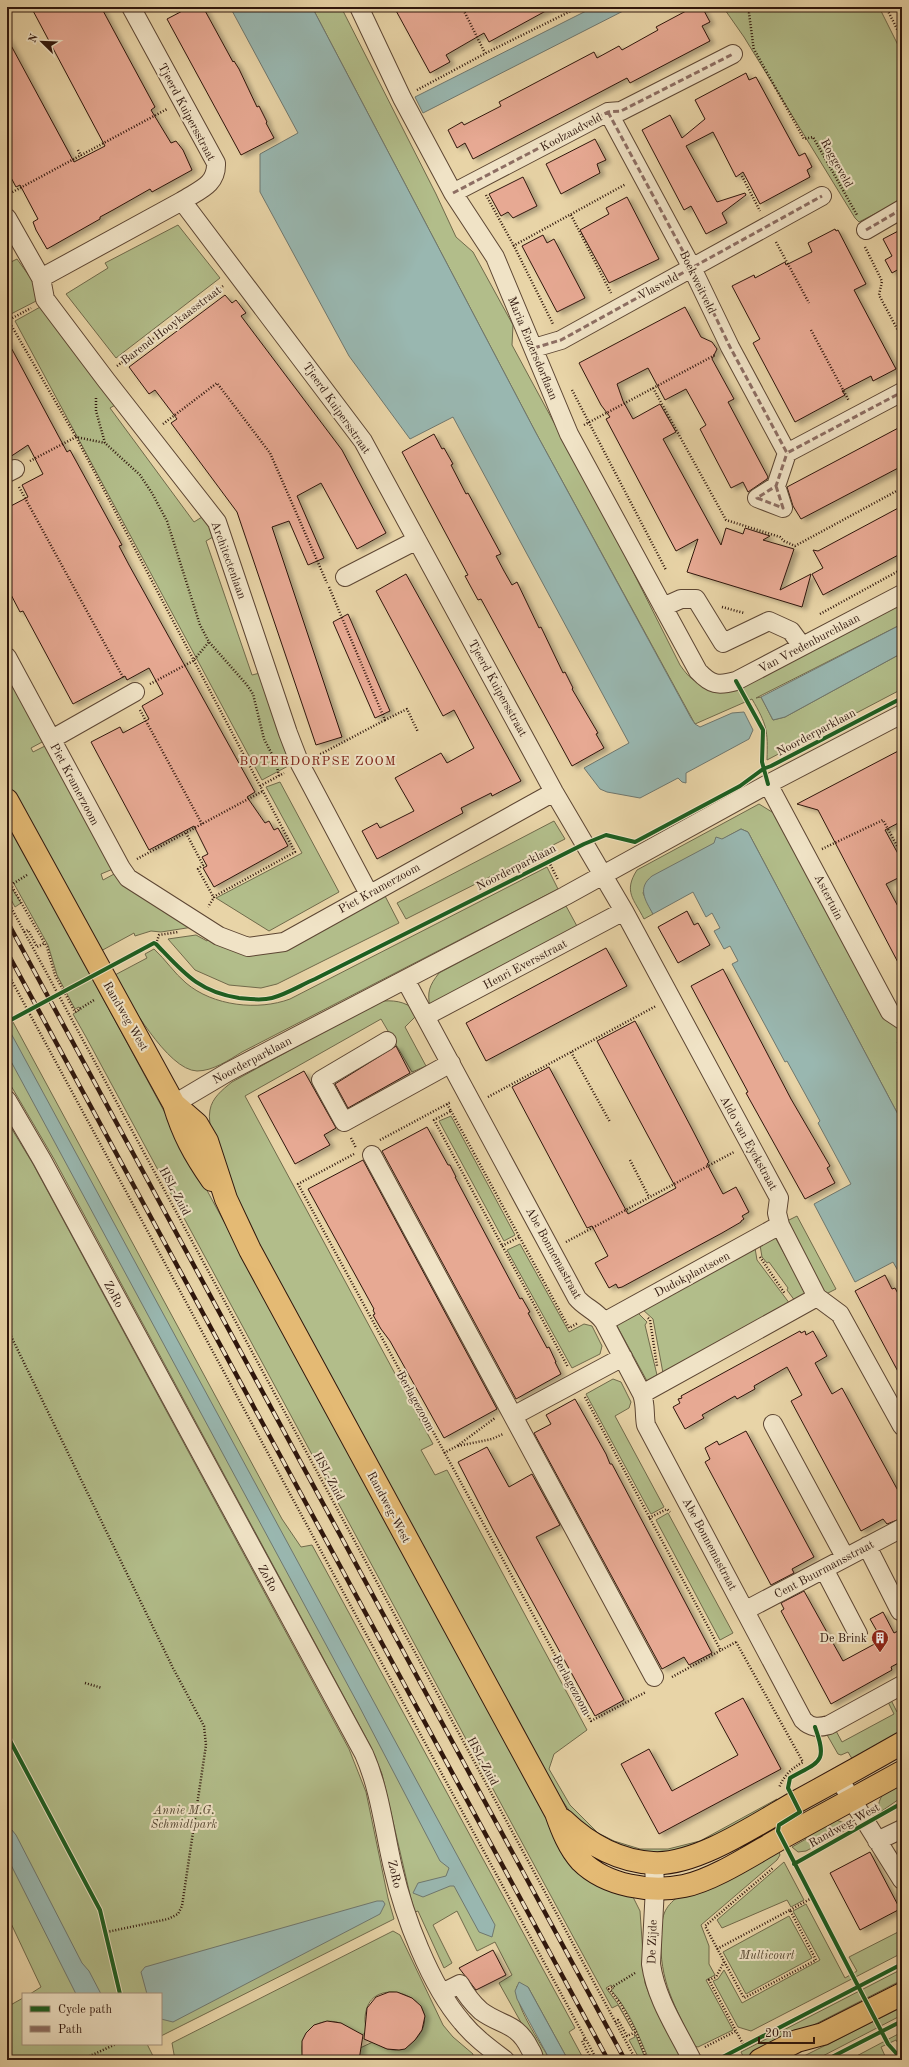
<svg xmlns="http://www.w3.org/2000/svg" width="909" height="2067" font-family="'Old Standard TT',serif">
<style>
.green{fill:#b2bd8a;stroke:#706a4b}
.water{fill:#99b7b0;stroke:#6f776e}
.building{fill:#e7a993;stroke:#2f160c;filter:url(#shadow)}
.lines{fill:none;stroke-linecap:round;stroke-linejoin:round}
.minor-casing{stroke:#5d4633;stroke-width:20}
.major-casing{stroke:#2f160c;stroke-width:24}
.path{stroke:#2f160c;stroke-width:2.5;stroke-dasharray:1 2;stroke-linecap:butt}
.minor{stroke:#f0e3c6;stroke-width:18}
.major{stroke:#e4ba74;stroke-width:22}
.rail-casing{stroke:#2f160c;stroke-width:4.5}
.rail{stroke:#f0e3c6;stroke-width:3;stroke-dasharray:9;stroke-linecap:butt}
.quiet{stroke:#8d6e63;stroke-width:3;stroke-dasharray:6 3;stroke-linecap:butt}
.cycleway-casing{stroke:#f0e3c6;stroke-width:6}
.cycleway{stroke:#1b5e20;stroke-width:4}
.labels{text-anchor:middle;stroke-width:4;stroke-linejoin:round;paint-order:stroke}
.street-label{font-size:12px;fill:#2f160c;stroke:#f0e3c6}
.poi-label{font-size:12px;fill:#2f160c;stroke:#f0e3c6;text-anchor:end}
.park-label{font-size:12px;font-style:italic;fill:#564832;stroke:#f0e3c6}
.neighbourhood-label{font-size:13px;letter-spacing:1px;fill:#7a1f14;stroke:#f0e3c6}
</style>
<defs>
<filter id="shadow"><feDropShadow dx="4.5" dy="2.5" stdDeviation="2" flood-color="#0004"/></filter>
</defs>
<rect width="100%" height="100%" fill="#e8d4a7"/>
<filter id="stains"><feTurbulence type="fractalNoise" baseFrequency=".005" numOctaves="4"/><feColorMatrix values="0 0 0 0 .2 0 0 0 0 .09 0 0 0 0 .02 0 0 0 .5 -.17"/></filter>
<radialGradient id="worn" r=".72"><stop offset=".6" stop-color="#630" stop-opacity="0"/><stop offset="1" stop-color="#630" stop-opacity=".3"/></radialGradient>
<!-- green -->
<path class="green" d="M312 7H341L436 194 456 237 473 252 513 325 512 345 613 532 680 665C692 682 695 682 716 687L902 600V624L756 698 761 697 773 720 785 717 902 653V689L767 760C768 730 767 725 752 699L695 724 536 433Z
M723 7H879L902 53V200L859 222 855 218 744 37Z
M178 225 220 278 116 358 66 294 108 268 105 263Z
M17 259 35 284 40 299 9 315 7 311V264Z
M42 306 117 404 110 408 194 522 202 517 210 527 213 537 206 541 252 675 260 673 290 765 262 780 15 321Z
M7 673 44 741 31 748 33 752 47 745 113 869 101 874 103 880 116 873 193 927 161 932 151 931 135 936 134 933 99 952 7 782Z
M280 782 339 892 269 931 216 898 302 853 266 787Z
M759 804 772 812 775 811 902 1026V1039L897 1042 902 1052V1122L748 832 741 829 648 880 643 893 653 914 644 919C634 899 623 892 637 870Z
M7 821 556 1835 633 1897 640 1911 645 1983 650 1996 683 2060H649C639 2036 629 2010 611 1990L614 1988 611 1985 606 1988 618 2004 633 2031 618 2005 612 2008 545 1885 86 1037 73 1014 80 1010 79 1007 75 1009 57 975 48 945 13 882 9 884 21 903 15 907 7 892Z
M554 821 565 839 406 919 397 903Z
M547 867 558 889 242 1052C229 1060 213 1071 197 1071 167 1070 129 1000 113 976L147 958 145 954 154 949C166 960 174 973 186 983 213 1006 258 1011 290 999Z
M384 894 399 923 277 984 261 988 229 985 195 970 168 939 196 935 207 941 210 937 237 951Z
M566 906 578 928 430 1007C427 992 429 986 439 973Z
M384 1001C397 1000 410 1003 418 1014L405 1027 426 1066 412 1072 381 1019 245 1096 433 1444 421 1450 435 1475 447 1470 587 1730 554 1754 549 1769 570 1805 598 1833 614 1841 640 1849H668L700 1841 777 1799 779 1803 708 1840 669 1852H640L613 1845 575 1819 551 1784 270 1266C255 1236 203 1139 210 1110 212 1098 222 1090 232 1082L376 1003Z
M7 1011 282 1519 301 1547 312 1545 575 2028 569 2032 583 2058 579 2060H568L528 1987 517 1986C513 2004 540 2042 550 2060H542L499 1983 512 1975 495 1942 477 1951 457 1911 433 1925 452 1963 444 1968 418 1911 415 1912 411 1899 382 1774 370 1745 54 1159 7 1079Z
M451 1116 515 1235 504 1241 439 1121Z
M7 1121 33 1164 349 1749 366 1792 388 1898 394 1919 161 2036V1994H30L41 1987 7 1915Z
M797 1216 836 1289 824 1295 785 1222Z
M775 1237 807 1295 795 1301 787 1290 788 1288 769 1262 767 1263 762 1257 760 1245Z
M520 1244 569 1332 584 1324 592 1326 602 1346 600 1354 572 1368 507 1250Z
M755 1248 757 1260 790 1304 663 1373 653 1319 642 1309Z
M637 1312 647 1322 645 1325 657 1375 647 1381 616 1324Z
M613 1379 621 1382 631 1402 629 1408 615 1416 664 1507 651 1514 586 1394Z
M668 1513 733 1633 720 1640 656 1520Z
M891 1700 897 1712 902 1710V1735L854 1762 848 1752 841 1755 838 1754 826 1733 835 1729 842 1742 894 1714 888 1702Z
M902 1777V1797L879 1813C875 1796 891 1786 902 1777Z
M836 1820 853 1826 806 1851 798 1852 792 1847 806 1839 802 1830Z
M778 1850 780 1855 777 1860 701 1925 709 1946V1964L715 1975 706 1980 733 2030 698 2047 694 2046C675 2006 659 1981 661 1936 662 1916 663 1908 679 1896Z
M784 1862 804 1900 791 1907 787 1900 722 1928 717 1920Z
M806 1904 845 1978 857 1971 849 1957 902 1930V1953L751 2031 738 2027 713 1981 718 1979 724 1970 742 2003 820 1960 793 1911Z
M789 1916 812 1958 746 1994 723 1952Z
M393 1931 400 1935 443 2025 453 2037 473 2054 472 2058 475 2060H358L360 2048 375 2041C387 2053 403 2053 415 2040 451 2001 375 1971 366 2011 364 2019 365 2026 368 2032L357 2037C352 2033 346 2025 340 2023 317 2015 295 2036 304 2060H175L172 2043Z
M902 1969V1980L745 2060 741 2052Z
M23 1998V2044H147L155 2060H7V2007Z
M902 2007V2015L815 2060H796Z
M902 2032V2050L896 2040 881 2047 885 2056 893 2060H849Z
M634 2034 636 2036 646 2060H640L629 2040 635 2037Z"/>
<!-- water -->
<path class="water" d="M230 7H312L536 433 691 718 695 724 700 727 732 713 744 712 753 730 749 739 686 773V783L682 782 678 778 640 798 607 792 600 789 584 768 629 743 453 417 410 439 349 356 260 192V154L298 133Z
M594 7H631L423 113 415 97Z
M902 624V653L785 717 773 720 761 697Z
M741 829 748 832 902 1122V1278L893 1262 855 1282 814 1204 851 1184 818 1123 820 1121 787 1061 785 1062 732 964 738 961 730 946 724 949 714 931 720 928 712 913 706 917 693 892 653 914C645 900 637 888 652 876L714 843 716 837 722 839Z
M7 1026 495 1925 492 1937 479 1932 454 1886H450L423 1897 413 1893 418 1883 446 1876 449 1868 440 1861 358 1704 7 1054Z
M7 1824 16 1835 82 1963 89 1971 101 1994H76L7 1857Z
M377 1901H383L385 1904 380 1914 173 2022 161 2019V1994H147L141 1972 145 1967Z
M519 1982 528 1987 568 2060H550L517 1999 515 1991Z"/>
<!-- building -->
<path class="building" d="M31 7H101L155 107 151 110 171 143 176 141 183 150 192 170 152 192 150 189 113 210 100 217V219L47 249 36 230 33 222 38 219 20 185 16 187 7 170V38L74 162 105 146Z
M190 7H203L233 62 234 61 239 69 257 107 259 106 267 122 266 123 274 138 241 155 167 19Z
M394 7H553L489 42 484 33 446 55 450 62 430 73Z
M684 7H702L710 22 702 26 710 41 630 83 627 78 473 159 465 143 457 148 448 130 462 122 464 125 501 106 499 102 594 52 597 58 619 46 622 50 658 30 656 27 686 11Z
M746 73 749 80 756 77 799 156 805 153 812 167 807 170 810 177 760 204 743 172 736 177 713 132 686 146 717 202 745 193 746 195 722 213 727 223 706 234 691 206 684 210 642 130 670 115 682 138 705 119 695 100Z
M595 139 606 160 597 164 600 173 561 194 546 164Z
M523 177 537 206 513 218 508 212 501 216 489 194Z
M627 197 659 259 609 283 580 230 609 214 606 208Z
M835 229 836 231 838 230 866 284 854 290 896 369 873 381 871 376 842 391 845 395 795 422 753 343 760 339 732 286 754 275 755 278 785 262 786 265 812 252 808 243Z
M902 229V274L899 269 892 273 885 260 892 256 883 239Z
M543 235 547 243 554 239 585 298 557 312 522 246Z
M225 295 232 303 236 300 246 313 241 316 342 450 386 533 357 549 321 483 297 496 324 558 308 565 289 521 272 527 342 737 316 745 237 512 171 423 177 419 155 390 149 394 129 367Z
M685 307 701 337 712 342 717 349 712 359 734 399 728 402 768 477 767 479 748 492 743 482 731 488 700 429 706 425 686 389 665 400 648 368 617 384 623 401 633 419 660 404 676 432 663 439 721 545 726 528 743 534 745 528 770 536 763 540 794 549 780 590 811 574 802 607 687 572 698 539 676 551 606 419 610 417 601 405 579 363Z
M7 340 67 452 70 450 122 545 119 546 129 565 255 792 247 797 265 823 269 821 274 830 278 828 288 846 214 887 203 868 207 866 202 857 208 854 194 826 149 850 91 742 120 727 123 733 149 719 142 706 163 694 149 668 127 680 125 676 73 704 23 611 20 612 7 587V508L28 497 22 485 43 474 28 445 7 459Z
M902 426V466L801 519 793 506 787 487Z
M434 434 442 449 444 448 453 464 451 465 466 494 468 493 501 554 496 556 504 571 512 585 517 582 539 628 541 627 563 673 565 672 573 688 572 689 598 733 596 734 604 748 572 766 481 599 478 600 465 576 468 575 402 452Z
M902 506V553L823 595 812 574 823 568 813 550 818 551Z
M406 574 521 781 492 796 491 793 461 808 463 813 377 859 362 831 377 823 380 828 414 811 395 778 441 753 447 763 474 748 454 710 443 716 376 591Z
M348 614 390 711 375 718 333 622Z
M902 749V821L885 830 902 861V876L886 884 902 914V970L818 810 797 804Z
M687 911 694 925 698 923 710 945 678 963 658 927Z
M606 948 627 986 486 1061 466 1023Z
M723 969 791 1099 830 1166 827 1168 835 1183 805 1199 746 1093 748 1092 691 986Z
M635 1021 691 1127 709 1162 707 1164 723 1194 736 1187 749 1212 742 1216 744 1219 741 1221V1222L722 1233 622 1287 618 1288 616 1284 609 1288 595 1263 608 1256 592 1226 587 1228 512 1087 549 1067 628 1214 676 1188 597 1041Z
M396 1046 410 1073 348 1108 335 1084Z
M304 1071 336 1128 324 1135 330 1145 295 1164 258 1096Z
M427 1127 448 1165H450L456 1177H455L520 1299 522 1298 530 1312 528 1313 547 1348 549 1347 556 1362H555L561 1374 516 1399 382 1151Z
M363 1160 497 1409 444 1438 390 1341 381 1329 373 1315 375 1314 373 1310 374 1309 308 1189Z
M885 1275 892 1289 895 1288 902 1301V1379L855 1291Z
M800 1331 801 1333 805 1331 806 1335 813 1331 827 1356 815 1363 832 1394 842 1388 902 1498V1518L887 1524 883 1519 861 1531 791 1401 802 1395 787 1367 754 1386 755 1389 737 1399 735 1396 702 1415 704 1418 685 1429 673 1407 680 1403 678 1399 682 1398 681 1396Z
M575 1399 606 1454 610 1464H612L712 1653 689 1665 684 1657 662 1669 534 1433 551 1424 546 1415Z
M746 1431 814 1557 792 1569 794 1573 771 1585 705 1462 710 1459 705 1448 717 1441 719 1445Z
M487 1447 509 1487 532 1474 560 1525 536 1537 624 1700 595 1716 493 1530 458 1462Z
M804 1591 843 1661 882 1640 870 1619 883 1612 894 1633 902 1629V1661L891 1667 892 1670 831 1704 781 1611 784 1609 781 1603Z
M743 1698 781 1769 659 1834 621 1764 649 1749 672 1791 738 1755 715 1713Z
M870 1852 900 1909 860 1930 830 1873Z
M493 1950 506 1975 476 1990 459 1968Z
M389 1992H397L412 1998 421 2006 425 2016 422 2030 415 2040 405 2049 399 2050 387 2049 364 2039 367 2008 376 1997Z
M327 2021 341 2023 363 2035 359 2060H302V2041L306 2033 314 2025Z"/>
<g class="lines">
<defs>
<path id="minor" d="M131 7 216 163C217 185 199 190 182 201L363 441 554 792 624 911 779 1198 777 1213 780 1225 817 1297 840 1314 902 1426
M359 7 402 98 453 193 495 257 569 434 698 671C711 685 718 686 736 681L902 594
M608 112 692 268 730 347 787 453 902 392
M453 193 608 112 621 111 733 54
M7 218 41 278 45 299 106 380 217 522 288 733 300 764 369 894
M866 230 902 209
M41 278 182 201
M534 348 561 340 822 196
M7 473 15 469
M776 486 783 508 757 498 776 486 787 453
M345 577 417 540
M663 607 681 599H696L723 643 769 621 791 631 802 646
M7 657 121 868 128 878 219 936 248 947 284 942 554 792
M52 739 135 692
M768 784 890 1012 902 1020
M406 981 577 1298C585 1308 596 1310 604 1322L642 1394C646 1405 644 1414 646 1425L803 1720C811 1728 818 1728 829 1725L902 1685
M426 1016 624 911
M387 1041 321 1080 344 1122 451 1063
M7 1100 42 1160 364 1754C380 1790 384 1830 393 1868 404 1916 430 1985 462 2022 474 2037 489 2048 505 2060
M174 1104 228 1072 565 896 768 784 902 714
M372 1155 654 1677
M604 1322 780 1225
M642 1394 817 1297
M513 1416 623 1357
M773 1424 845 1557
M867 1546 900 1611
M824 1569 858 1634
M746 1610 902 1528
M839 1779 902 1880
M877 1841 902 1829
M654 1863 655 1887 651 1964C656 1999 676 2028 692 2060
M442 1993 460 1984C466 1995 472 2003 481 2011 501 2026 517 2022 530 2049 532 2052 534 2056 534 2060"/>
<path id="major" d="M7 800 174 1104C183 1134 194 1154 212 1180
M174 1104 197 1124 207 1141 226 1199 250 1250 556 1813C562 1830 569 1848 581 1861 606 1886 651 1893 684 1886 715 1880 759 1850 787 1835 826 1814 864 1793 902 1772
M563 1820C588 1844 617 1861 653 1863 696 1866 759 1823 796 1802 831 1783 867 1763 902 1743
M760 2060 797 2041 823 2034 902 1994"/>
</defs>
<!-- minor casing -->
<use href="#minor" class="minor-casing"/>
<!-- major casing -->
<use href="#major" class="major-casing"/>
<!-- path -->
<path class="path" d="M462 7 485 53
M752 7 749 13 754 51
M886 7 902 39
M755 51 804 139 813 137 857 215
M417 90 486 53 579 7
M78 150 81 156
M742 176 760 211
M7 195 167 109
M486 195 514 246 553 324
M571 215 611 293
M776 242 809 303
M513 246 626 184
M865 247 882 281 879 295 902 338
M7 318 76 437 295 852 215 896 208 907
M7 321 31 308
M811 330 849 401
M117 366 223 286
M653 388 726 520 780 537 784 541 795 546 902 488
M572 390 666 570
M96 398V411L105 443 140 475 152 493 167 521 200 625 209 642 247 685 253 694 264 739 276 762 279 776
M163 424 217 383 270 453 327 583
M584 425 715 355
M30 461 76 437 105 443
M19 487 124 679
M329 587 385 720 407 709 418 732
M722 607 744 613
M820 614 902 569
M150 684 193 661 209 642
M140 710 202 824
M315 757 385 720
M260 786 284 773
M186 833 203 865 198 869 214 898
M822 849 883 820 902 855
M137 859 263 791
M549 862 558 880
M27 875 11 885 47 947 55 975 75 1012 94 1000
M7 900 636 2060
M24 932 28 930 37 947 45 943
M156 944 159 935 178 932
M7 972 597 2060
M7 986 11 994 7 996
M571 1052 610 1122
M488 1097 656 1006
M447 1104 451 1111 434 1120 568 1367
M451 1111 569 1328 578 1323
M351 1138 356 1148
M380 1140 451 1102
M354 1154 298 1184 591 1721 646 1692
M630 1160 649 1197
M566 1242 734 1152
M502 1246 519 1237
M760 1257 785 1294
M648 1318 650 1320 657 1366
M7 1328 173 1668 204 1726 206 1745 182 1906 178 1914 168 1919 107 1932
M585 1397 721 1651
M458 1446 492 1439 503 1434
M444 1453 457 1446 495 1418
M649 1518 667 1509 670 1512
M736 1642 803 1762C791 1769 784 1775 779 1788
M672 1677 736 1642
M85 1683 102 1688
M790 1910 812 1898
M717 1949 790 1910 816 1960 744 1998C731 1974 718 1950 705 1926L773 1868
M724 1962 716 1977 709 1980 744 2046
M635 1973 609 1989 620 2003 636 2032 647 2060
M615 2022 618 2020 627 2036 636 2032
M705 2047 736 2031
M81 2060 116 2044
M583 2060 590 2056 582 2041 585 2039"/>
<!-- minor -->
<use href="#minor" class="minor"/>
<!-- major -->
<use href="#major" class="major"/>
<defs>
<path id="rail" d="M7 921 625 2060
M7 952 608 2060"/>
</defs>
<!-- rail casing -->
<use href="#rail" class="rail-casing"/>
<!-- rail -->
<use href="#rail" class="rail"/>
<!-- quiet -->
<path class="quiet" d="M608 112 692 268 730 347 787 453 902 392
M453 193 608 112 621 111 733 54
M866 230 902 209
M534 348 561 340 822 196
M776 486 783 508 757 498 776 486 787 453"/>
<defs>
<path id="cycleway" d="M736 681 763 730 762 762 768 784
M7 1022 154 943 156 944C183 972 198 992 239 998 250 999 261 1001 272 998 287 994 301 985 315 979L584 844 606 835 635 842 740 786 763 769 771 766 902 698
M815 1727C828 1763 820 1761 790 1778L788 1788 800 1812 779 1825 778 1831 888 2044 896 2053 902 2057
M7 1735 100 1910 120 1994
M794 1864 902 1803
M717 2060 902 1964
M826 2060 902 2021"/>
</defs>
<!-- cycleway casing -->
<use href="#cycleway" class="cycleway-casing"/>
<!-- cycleway -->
<use href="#cycleway" class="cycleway"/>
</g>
<!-- icons -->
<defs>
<symbol id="building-pin" viewBox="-11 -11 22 30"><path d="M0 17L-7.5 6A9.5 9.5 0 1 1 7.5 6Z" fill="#8f2418" stroke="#f0e3c6"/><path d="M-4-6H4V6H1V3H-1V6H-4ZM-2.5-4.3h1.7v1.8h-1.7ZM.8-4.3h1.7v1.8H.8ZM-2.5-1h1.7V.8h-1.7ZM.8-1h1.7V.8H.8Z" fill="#fff"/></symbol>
</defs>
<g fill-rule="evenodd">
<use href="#building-pin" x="870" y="1628" width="20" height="27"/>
</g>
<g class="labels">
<!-- street labels -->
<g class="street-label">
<text transform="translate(187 112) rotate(62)" y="4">Tjeerd Kuipersstraat</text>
<text transform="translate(571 132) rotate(-28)" y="4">Koolzaadveld</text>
<text transform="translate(837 163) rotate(61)" y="4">Roggeveld</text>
<text transform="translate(698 282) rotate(64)" y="4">Boekweitveld</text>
<text transform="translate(658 286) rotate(-28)" y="4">Vlasveld</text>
<text transform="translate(171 325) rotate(-37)" y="4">Barend Hooykaasstraat</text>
<text transform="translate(533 348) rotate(67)" y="4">Maria Enzersdorflaan</text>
<text transform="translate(337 408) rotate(55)" y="4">Tjeerd Kuipersstraat</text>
<text transform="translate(229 560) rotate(70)" y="4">Architectenlaan</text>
<text transform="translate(809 643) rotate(-28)" y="4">Van Vredenburchlaan</text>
<text transform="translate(498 688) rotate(61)" y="4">Tjeerd Kuipersstraat</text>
<text transform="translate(816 732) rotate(-28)" y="4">Noorderparklaan</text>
<text transform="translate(75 784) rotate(62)" y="4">Piet Kramerzoom</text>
<text transform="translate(516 867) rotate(-27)" y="4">Noorderparklaan</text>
<text transform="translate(379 888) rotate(-29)" y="4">Piet Kramerzoom</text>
<text transform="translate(829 897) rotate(63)" y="4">Astertuin</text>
<text transform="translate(525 964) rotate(-28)" y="4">Henri Eversstraat</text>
<text transform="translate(126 1016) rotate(60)" y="4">Randweg West</text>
<text transform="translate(252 1060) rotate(-28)" y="4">Noorderparklaan</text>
<text transform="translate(749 1143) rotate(61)" y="4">Aldo van Eyckstraat</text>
<text transform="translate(175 1191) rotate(62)" y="4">HSL-Zuid</text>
<text transform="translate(554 1253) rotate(61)" y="4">Abe Bonnemastraat</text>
<text transform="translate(692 1274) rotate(-28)" y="4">Dudokplantsoen</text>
<text transform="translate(114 1294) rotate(62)" y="4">ZoRo</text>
<text transform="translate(416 1401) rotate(61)" y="4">Berlagezoom</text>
<text transform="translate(329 1476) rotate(62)" y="4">HSL-Zuid</text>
<text transform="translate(389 1507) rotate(62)" y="4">Randweg-West</text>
<text transform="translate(710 1544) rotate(62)" y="4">Abe Bonnemastraat</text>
<text transform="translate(824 1569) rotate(-28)" y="4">Cent Buurmansstraat</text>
<text transform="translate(268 1578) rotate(62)" y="4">ZoRo</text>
<text transform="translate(572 1685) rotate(61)" y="4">Berlagezoom</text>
<text transform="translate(483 1761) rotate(62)" y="4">HSL-Zuid</text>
<text transform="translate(844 1825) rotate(-29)" y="4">Randweg-West</text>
<text transform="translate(395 1874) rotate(77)" y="4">ZoRo</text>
<text transform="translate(652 1942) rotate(-88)" y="4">De Zijde</text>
</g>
<!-- poi labels -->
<g class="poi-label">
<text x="867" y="1642">De Brink</text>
</g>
<!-- park labels -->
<g class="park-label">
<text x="184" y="1814">Annie M.G.<tspan x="184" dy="14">Schmidtpark</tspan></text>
<text x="767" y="1959">Multicourt</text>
</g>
<!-- neighbourhood labels -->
<g class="neighbourhood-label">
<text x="318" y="765">BOTERDORPSE ZOOM</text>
</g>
</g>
<!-- margin -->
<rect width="909" height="2067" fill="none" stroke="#e8d4a7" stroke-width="24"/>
<rect x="8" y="8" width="893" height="2051" fill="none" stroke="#2f160c" stroke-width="2"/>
<rect x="12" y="12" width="885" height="2043" fill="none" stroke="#2f160c"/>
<!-- legend -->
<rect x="22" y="1993" width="140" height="52" fill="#f0e3c6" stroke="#a3917c"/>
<rect x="30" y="2006" width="20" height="6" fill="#1b5e20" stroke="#a3917c"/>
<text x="58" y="2013" font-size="12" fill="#2f160c">Cycle path</text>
<rect x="30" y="2026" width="20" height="6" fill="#8d6e63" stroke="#a3917c"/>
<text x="58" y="2033" font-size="12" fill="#2f160c">Path</text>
<!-- north arrow -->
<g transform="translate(42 42) rotate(293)" stroke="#f0e3c6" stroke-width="3" paint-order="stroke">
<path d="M0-3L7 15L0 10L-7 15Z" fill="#2f160c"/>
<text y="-6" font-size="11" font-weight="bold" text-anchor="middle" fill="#2f160c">N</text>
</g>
<!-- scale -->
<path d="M759 2037v6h55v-6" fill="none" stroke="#2f160c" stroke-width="2"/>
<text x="765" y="2037" font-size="12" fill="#2f160c" stroke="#f0e3c6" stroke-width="3" paint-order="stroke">20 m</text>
<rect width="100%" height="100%" filter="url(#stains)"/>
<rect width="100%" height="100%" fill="url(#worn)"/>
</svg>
